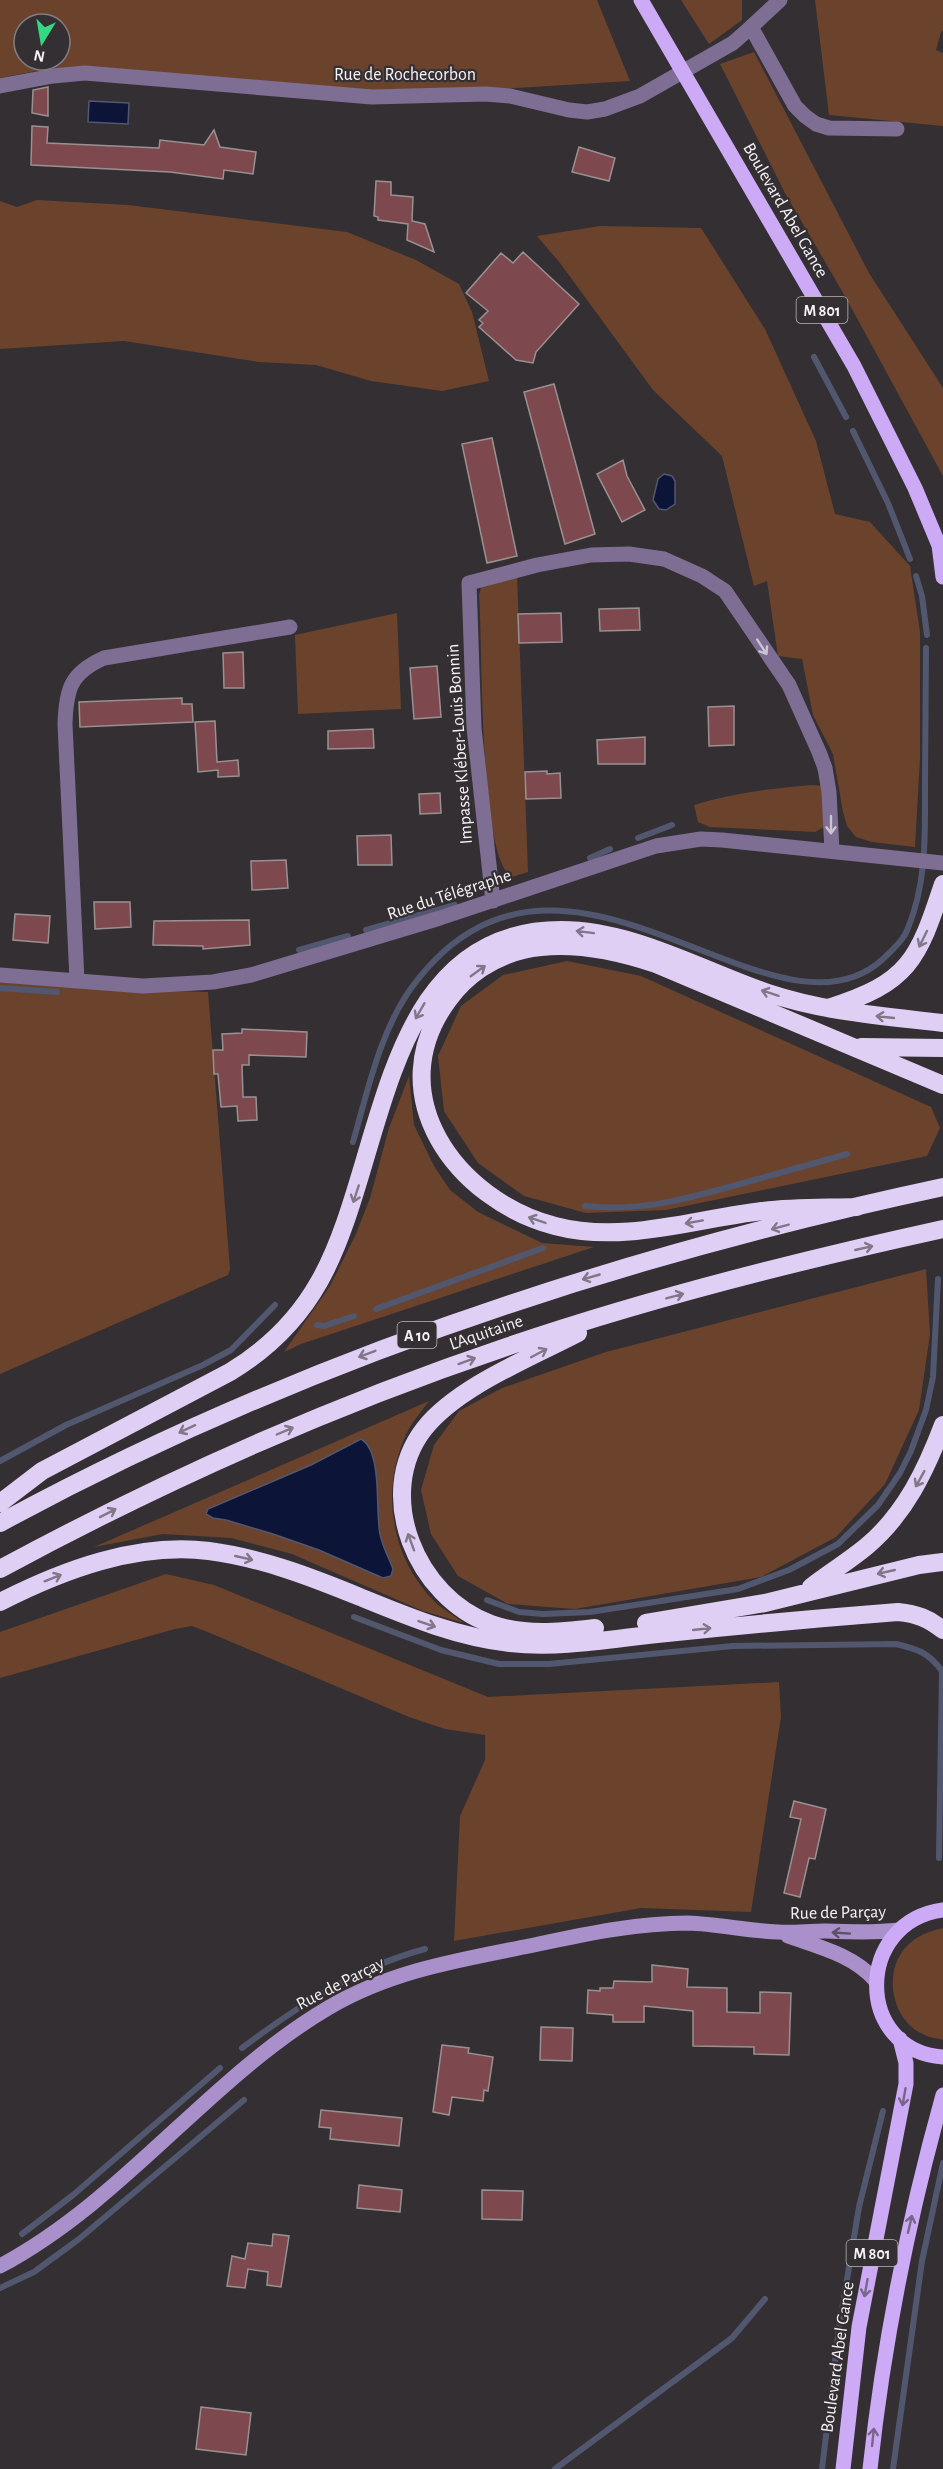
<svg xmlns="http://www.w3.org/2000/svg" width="943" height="2469" font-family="'Alegreya Sans',sans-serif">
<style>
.green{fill:#6b432c;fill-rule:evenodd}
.water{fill:#0c1437;stroke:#525770;stroke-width:1.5}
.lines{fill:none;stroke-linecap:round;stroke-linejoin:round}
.stream{stroke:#525770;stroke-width:6}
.building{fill:#7d494e;stroke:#999191;stroke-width:1.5}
.street{stroke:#7e6e93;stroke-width:15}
.secondary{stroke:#aa90ca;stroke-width:15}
.primary{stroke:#ccaaf5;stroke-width:15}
.highway{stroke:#dfcff4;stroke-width:18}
.oneway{stroke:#ccc4d3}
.oneway2{stroke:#817789}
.oneway3{stroke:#5d5167}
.oneway4{stroke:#78668a}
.labels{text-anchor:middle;stroke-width:4.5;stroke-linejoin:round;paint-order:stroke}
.shield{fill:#342f32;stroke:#bcb8ba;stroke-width:1.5}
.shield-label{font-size:16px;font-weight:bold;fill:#f6f2f5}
.street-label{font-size:18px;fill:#f6f2f5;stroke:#342f32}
</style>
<rect width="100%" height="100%" fill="#342f32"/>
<!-- green -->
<path class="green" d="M0 0H597L630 81 403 95 52 68 0 78ZM24 24H60V60H24Z
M681 0H742V20L709 44Z
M815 0H943V30L941 32 936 50 943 53V126L829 115Z
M754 52 869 273 943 388V476L846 298 785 193 720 64Z
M37 200 128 205 347 232 416 260 459 284 472 312 489 381 442 391 371 381 316 365 259 362 124 341 0 349V201L17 207Z
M600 226 701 228 765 329 816 441 835 514 870 522 910 566 920 632V758L915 847 872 842 856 837 847 826 843 812 833 754 813 715 802 659 778 656 767 581 754 586 722 456 653 390 560 263 537 236Z
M517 574 528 872 512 877C478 859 483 640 479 595L482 584Z
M397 613 401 709 298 714 295 635Z
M813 785 821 786 824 790V827L815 832 710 827 698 822 694 805C734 793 772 788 813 785Z
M567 961 641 976 931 1107 940 1128 927 1156 666 1210 586 1213 524 1196 478 1163 444 1111 438 1056 461 1006 503 975Z
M0 981 138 990 208 992 230 1269 228 1275 0 1374Z
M409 1076 414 1125 434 1166 450 1190 478 1212 542 1243 594 1247 301 1344 284 1352 330 1286 356 1234 370 1198 389 1128Z
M926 1269 930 1334 919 1410 885 1484 836 1537 761 1577 575 1609 508 1604 458 1576 431 1534 421 1490 434 1445 459 1411 502 1388 606 1352Z
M429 1401C421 1412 411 1423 406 1435 380 1490 391 1558 434 1601 443 1610 455 1616 464 1623L423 1611 292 1554 231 1538 163 1534 94 1547Z
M166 1574 214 1585 488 1697 779 1682 781 1717 751 1912 641 1908 454 1941 460 1816 485 1760V1735L445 1729 409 1717 210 1633 192 1626 175 1629 0 1678V1632Z
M943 1928V2040C937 2038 930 2038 925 2035 892 2022 882 1973 906 1947 916 1936 929 1931 943 1928Z"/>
<!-- water -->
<path class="water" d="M89 101 129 103 128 124 88 122Z
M664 474 672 476 675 481V504L666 510 659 509 653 500 658 479Z
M361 1439C383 1452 375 1510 380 1534 382 1546 389 1558 393 1569L391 1576 383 1578 319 1550 273 1534 226 1520 213 1518 206 1514 208 1509 311 1465Z"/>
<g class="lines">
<!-- stream -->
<path class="stream" d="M814 357 846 417
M853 431 888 503 910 559
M916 576 922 596 927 635
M638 838 672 825
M590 858 610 849
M366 930 455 905
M299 950 348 936
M0 988 57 992
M353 1142C368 1090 380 1031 412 987 561 784 772 1061 883 959 892 950 904 940 908 928 927 882 925 833 925 784 925 739 926 693 926 648
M585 1206C641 1212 686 1199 740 1184 776 1174 811 1164 847 1154
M376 1309 543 1248
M317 1325 324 1326 354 1316
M0 1461 66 1425 203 1365 231 1350 275 1305
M487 1600 519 1612 543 1614 590 1612 738 1589 789 1570 838 1544 878 1505 900 1473 911 1451 926 1410 933 1377 938 1279
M354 1617 441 1650 499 1664H549L733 1646 896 1644C917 1649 928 1652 942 1671L939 1858
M242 2048C298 2006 357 1967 425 1949
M22 2234 73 2195 220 2068
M0 2288 34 2272 79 2239 244 2100
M555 2469 732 2338 765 2299
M822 2469 839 2328 859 2207 883 2111
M893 2469 922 2261 943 2163"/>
</g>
<!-- building -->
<path class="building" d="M48 87V116L32 113 33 90Z
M32 126 48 127 47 143 159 148 160 140 204 145 214 130 220 147 256 152 253 174 224 170 223 179 170 172 31 165Z
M579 147 615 158 609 181 572 172Z
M376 181 391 182V195L413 197 412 221 425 224 434 252 407 240 408 224 378 220V217L374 216Z
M523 252 579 304 536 352 533 363 516 360 479 327 483 323 479 320 488 311 466 293 501 253 513 263Z
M554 384 595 534 565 544 524 392Z
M492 438 517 556 487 563 462 444Z
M623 460 627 476 645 510 622 522 597 474Z
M639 608 640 630 600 631 599 609Z
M561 613 562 642 519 643 518 614Z
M243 652 244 688H224L223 653Z
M437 666 441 717 414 719 410 668Z
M182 698V704H192L193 722 80 727 79 702Z
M734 706V745L709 746 708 707Z
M215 721 217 762 238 760 239 776 218 777V770L198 772 195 722Z
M373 729 374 748 328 749V731Z
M645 737V764H598L597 740Z
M547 771V774L560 773 561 798 526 799 525 772Z
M440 793 441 813 420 814 419 794Z
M391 835 392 865H358L357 836Z
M286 860 288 888 252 890 251 861Z
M94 902H130L131 927 95 929Z
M15 914 50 916 48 943 13 940Z
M249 920 250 945 203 949V946L153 945 154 921Z
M242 1029 307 1032 306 1057 249 1055V1065H242L243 1097H256L257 1120 238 1121 237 1106 221 1107 218 1074H214L213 1050H223L222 1034 242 1033Z
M794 1801 826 1809 815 1859 809 1858 800 1897 784 1893 801 1819 790 1817Z
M652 1965 688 1969 687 1987 727 1988V2012L760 2013V1992L791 1993 789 2055 754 2054V2047L693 2046V2011L644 2006V2022H613V2015L587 2013 588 1990 600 1991V1988H613L614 1981 652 1982Z
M541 2027 573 2028 572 2061 540 2060Z
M442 2045 469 2048 468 2053 493 2057 488 2091 484 2090 483 2101 452 2097 449 2115 433 2112Z
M321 2110 402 2118 399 2146 330 2139 331 2128 319 2127Z
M359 2185 402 2190 400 2212 357 2208Z
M482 2190 523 2191 522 2220 482 2219Z
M273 2234 289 2236 281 2287 267 2285 268 2272 248 2269 245 2288 227 2286 232 2256 245 2259 248 2243 272 2246Z
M201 2407 251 2413 246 2455 196 2449Z"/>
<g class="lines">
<!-- street -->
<path class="street" d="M780 0 751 27 795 106 805 116 816 124 829 128 897 129
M0 86 53 76 85 73 372 97 486 94 510 96 569 110 587 112 605 109 640 96 733 43 751 27
M493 901 474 728 469 583 537 565 591 555 629 554 664 559 702 576 725 591 789 685 819 752 825 768 829 792 832 851
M0 975 143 986 213 982 251 975 440 918 656 846 701 839 722 840 943 863
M77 980 65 724C66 690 70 673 104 658L290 627"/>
<!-- secondary -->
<path class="secondary" d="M788 1936C819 1947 853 1955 875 1980
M0 2266C124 2200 208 2079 328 2008 390 1971 459 1960 529 1946 581 1935 634 1923 688 1923 718 1924 748 1931 778 1932 793 1933 809 1931 824 1931 850 1932 873 1933 899 1930"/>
<!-- primary -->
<path class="primary" d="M641 0 854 366 915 488 943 555
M939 545 943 577
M943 1910C854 1922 855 2051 943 2057
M843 2469 859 2327 906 2084V2063L900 2039
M870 2469C884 2339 908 2220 943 2095"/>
<!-- highway -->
<path class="highway" d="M828 1008C909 983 918 960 943 884
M861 1047 943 1048
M857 1207C825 1208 793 1207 762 1211 694 1219 623 1244 555 1226 456 1200 378 1094 449 999 467 975 493 957 523 950 567 940 614 950 656 964L943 1085
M578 1333C530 1358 457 1387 424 1429 373 1495 417 1598 491 1624 524 1636 561 1632 595 1628
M0 1503 42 1471 230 1372C268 1349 297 1321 319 1282 387 1163 378 930 561 930 633 930 701 970 768 993 825 1012 883 1016 943 1023
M0 1523C295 1363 615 1257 943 1187
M0 1569C163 1481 333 1405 509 1346 650 1298 797 1261 943 1229
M811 1587C829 1573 849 1561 867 1546 905 1514 926 1470 943 1425
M0 1602C63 1570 137 1542 209 1551 262 1558 311 1577 360 1597 409 1617 457 1637 510 1643 562 1649 615 1638 667 1633 744 1625 821 1618 898 1612 917 1614 928 1618 943 1630
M646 1623 765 1603 919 1565 943 1562"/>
</g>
<!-- one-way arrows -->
<defs><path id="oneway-shaft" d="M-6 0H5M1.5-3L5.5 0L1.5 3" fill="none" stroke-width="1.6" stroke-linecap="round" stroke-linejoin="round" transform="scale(1.5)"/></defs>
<g class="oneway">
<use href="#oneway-shaft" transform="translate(762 647) rotate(57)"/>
<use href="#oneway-shaft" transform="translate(831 825) rotate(90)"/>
</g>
<g class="oneway2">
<use href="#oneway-shaft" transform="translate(585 932) rotate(-173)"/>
<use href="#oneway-shaft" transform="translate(923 939) rotate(116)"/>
<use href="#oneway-shaft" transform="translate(478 971) rotate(-36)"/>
<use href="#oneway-shaft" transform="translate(770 993) rotate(-162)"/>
<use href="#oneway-shaft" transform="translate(420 1011) rotate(120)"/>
<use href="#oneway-shaft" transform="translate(885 1017) rotate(-174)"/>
<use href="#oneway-shaft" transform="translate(356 1194) rotate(108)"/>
<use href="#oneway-shaft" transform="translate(537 1220) rotate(-161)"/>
<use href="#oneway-shaft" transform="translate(694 1222) rotate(170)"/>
<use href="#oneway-shaft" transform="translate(780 1227) rotate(165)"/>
<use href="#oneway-shaft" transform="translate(864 1248) rotate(-13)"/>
<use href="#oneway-shaft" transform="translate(591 1277) rotate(164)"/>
<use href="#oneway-shaft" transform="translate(675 1296) rotate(-15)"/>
<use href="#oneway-shaft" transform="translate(539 1353) rotate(-28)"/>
<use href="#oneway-shaft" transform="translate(367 1354) rotate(159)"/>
<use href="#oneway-shaft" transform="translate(467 1361) rotate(-20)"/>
<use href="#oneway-shaft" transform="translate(187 1429) rotate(155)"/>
<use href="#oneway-shaft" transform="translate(285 1431) rotate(-23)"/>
<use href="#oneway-shaft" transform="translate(920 1479) rotate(119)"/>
<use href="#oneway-shaft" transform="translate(108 1513) rotate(-27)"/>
<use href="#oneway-shaft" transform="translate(411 1542) rotate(-110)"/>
<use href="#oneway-shaft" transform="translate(244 1558) rotate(13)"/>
<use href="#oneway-shaft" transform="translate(886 1572) rotate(167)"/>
<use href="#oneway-shaft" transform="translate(53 1578) rotate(-22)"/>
<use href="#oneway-shaft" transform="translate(427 1624) rotate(19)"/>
<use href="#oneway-shaft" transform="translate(702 1629) rotate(-6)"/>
</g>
<use class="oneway3" href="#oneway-shaft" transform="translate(841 1933) rotate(-176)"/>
<g class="oneway4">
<use href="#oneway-shaft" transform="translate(904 2097) rotate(100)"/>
<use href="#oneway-shaft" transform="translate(910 2224) rotate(-77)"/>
<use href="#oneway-shaft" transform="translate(866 2288) rotate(100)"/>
<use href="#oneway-shaft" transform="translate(873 2437) rotate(-84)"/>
</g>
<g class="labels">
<!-- shield labels -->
<g class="shield">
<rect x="796.5" y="297" width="51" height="26" rx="4.5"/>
<rect x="397.5" y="1322" width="39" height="26" rx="4.5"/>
<rect x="846.5" y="2240" width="51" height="26" rx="4.5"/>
</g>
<g class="shield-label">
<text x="822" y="316">M 801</text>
<text x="417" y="1341">A 10</text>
<text x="872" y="2259">M 801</text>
</g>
<!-- street labels -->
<g class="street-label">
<text x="405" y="80">Rue de Rochecorbon</text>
<text transform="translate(786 210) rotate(60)" y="6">Boulevard Abel Gance</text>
<text transform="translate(459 744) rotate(-94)" y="6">Impasse Kléber-Louis Bonnin</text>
<text transform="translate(449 894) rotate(-18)" y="6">Rue du Télégraphe</text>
<text transform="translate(486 1332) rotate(-19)" y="6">L'Aquitaine</text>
<text transform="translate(838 1912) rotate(-1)" y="6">Rue de Parçay</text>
<text transform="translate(340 1983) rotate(-27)" y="6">Rue de Parçay</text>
<text transform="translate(837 2357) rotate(-82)" y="6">Boulevard Abel Gance</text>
</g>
</g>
<!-- north arrow -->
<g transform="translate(42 42) rotate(191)"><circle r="28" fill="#342f32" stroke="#827d80" stroke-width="1.5"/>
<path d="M0-4.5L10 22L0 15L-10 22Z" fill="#35d881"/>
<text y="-9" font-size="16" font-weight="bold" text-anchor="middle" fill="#f6f2f5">N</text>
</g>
</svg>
